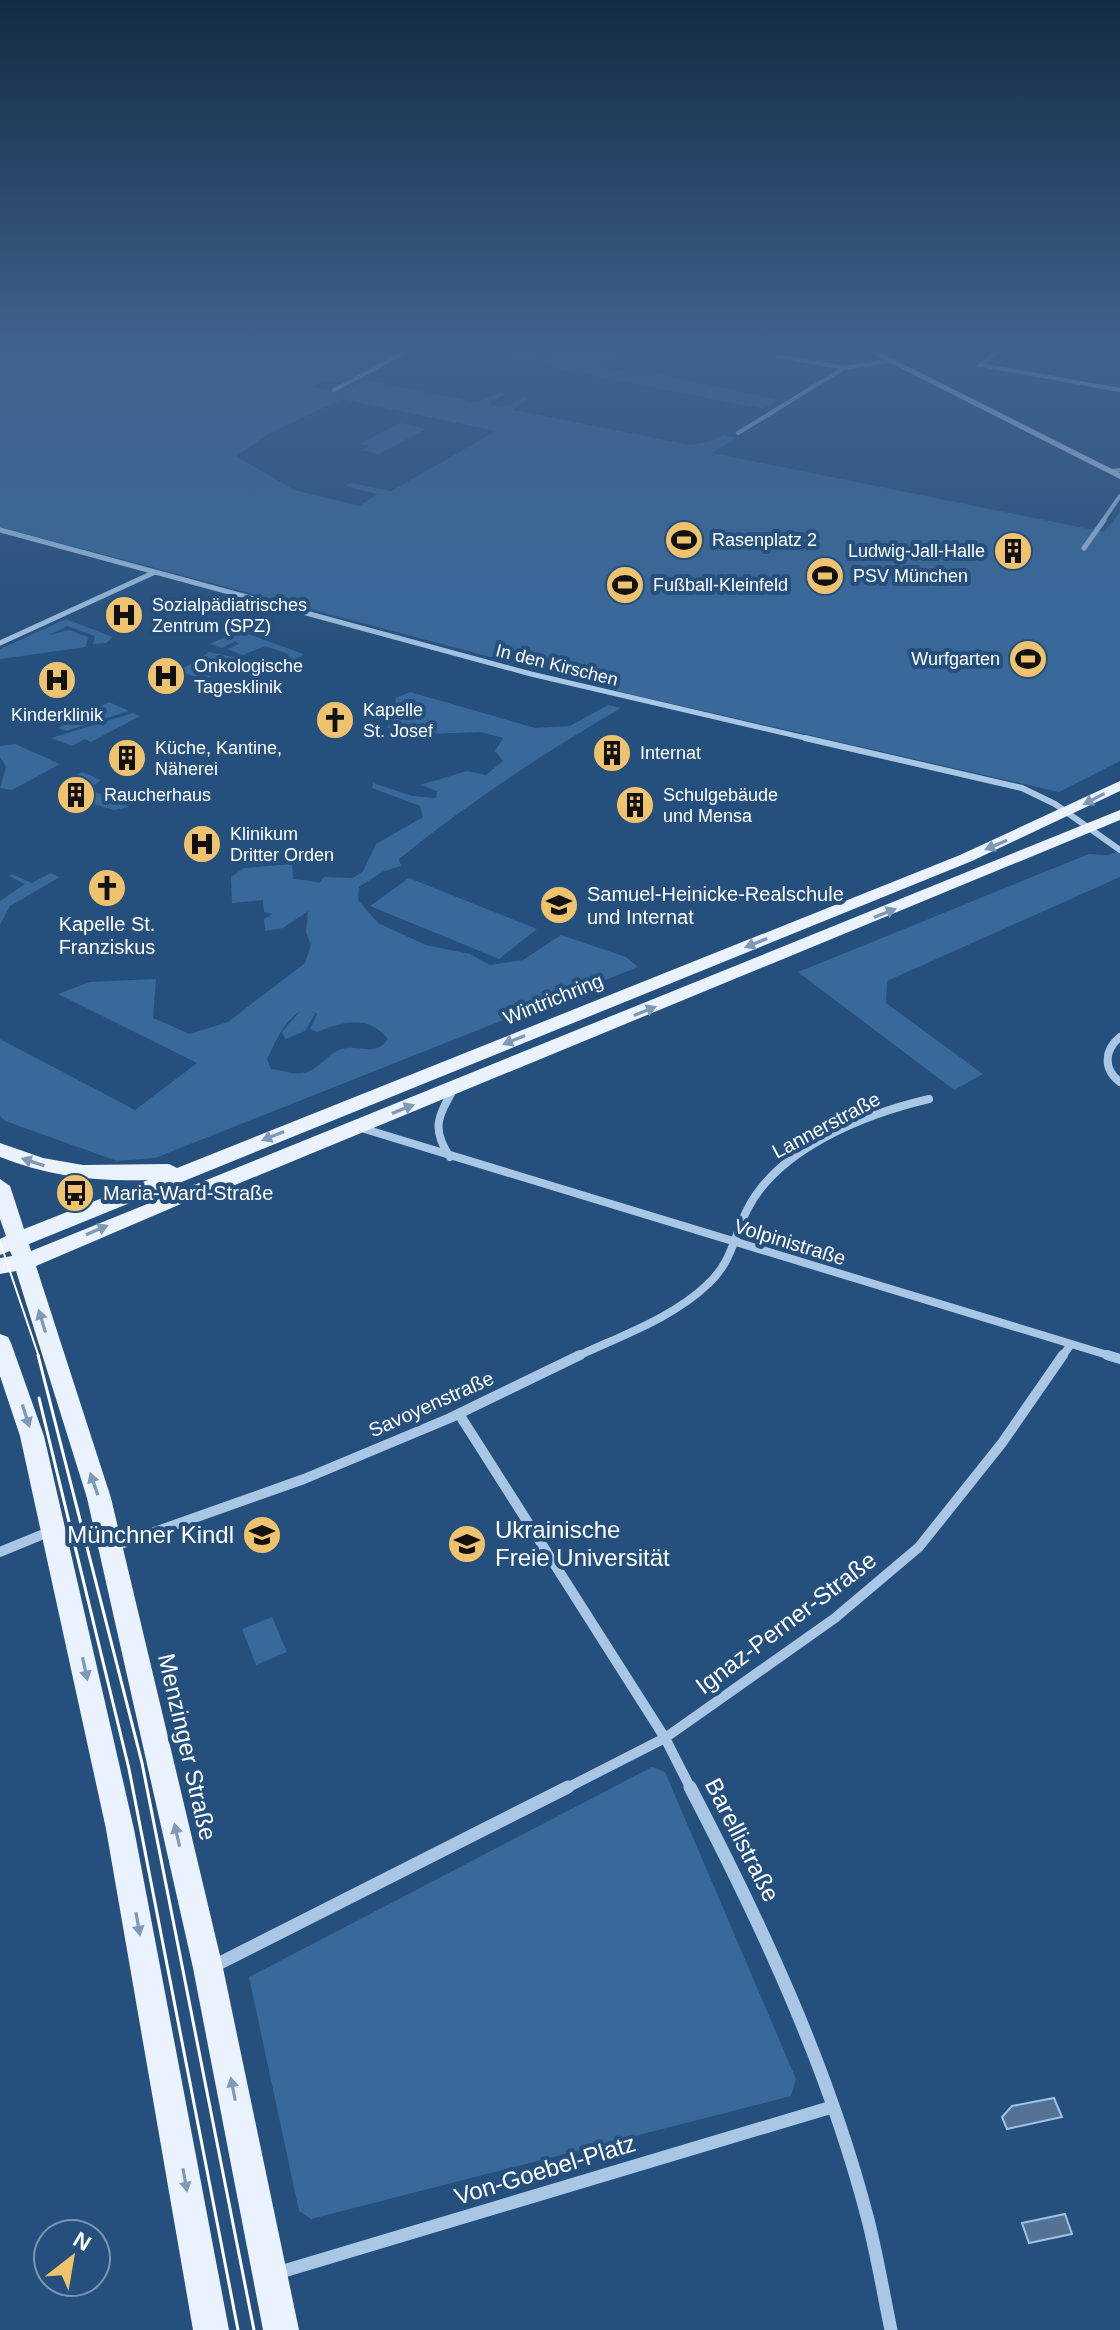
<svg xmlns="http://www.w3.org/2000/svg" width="1120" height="2330" font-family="Arial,sans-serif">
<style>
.green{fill:#38699a;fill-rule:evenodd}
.water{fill:#547394;stroke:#9ec2e6;stroke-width:2}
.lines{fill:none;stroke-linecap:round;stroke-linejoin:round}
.minor-far5{stroke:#a9c7e5;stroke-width:4}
.minor-far4{stroke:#a9c7e5;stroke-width:5}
.minor-far3{stroke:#a9c7e5;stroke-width:6}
.minor-far2{stroke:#a9c7e5;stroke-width:8}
.minor-far1{stroke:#a9c7e5;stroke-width:10}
.minor{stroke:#a9c7e5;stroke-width:13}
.secondary{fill:#d2e3f5;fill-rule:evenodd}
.primary{fill:#eaf2fd;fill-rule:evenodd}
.tram-far1{stroke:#fff;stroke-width:2}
.tram{stroke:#fff;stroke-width:3}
.oneway{fill:#7e98b6}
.labels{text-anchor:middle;stroke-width:8;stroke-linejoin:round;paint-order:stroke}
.far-poi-label{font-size:18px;fill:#fff;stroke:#254f7c;text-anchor:start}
.far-street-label{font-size:18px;fill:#fff;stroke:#254f7c}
.poi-label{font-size:20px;fill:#fff;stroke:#254f7c;text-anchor:start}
.street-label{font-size:20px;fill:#fff;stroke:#254f7c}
.near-poi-label{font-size:24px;fill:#fff;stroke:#254f7c;text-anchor:start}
.near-street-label{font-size:24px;fill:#fff;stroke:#254f7c}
</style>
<rect width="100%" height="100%" fill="#254f7c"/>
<!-- green -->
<path class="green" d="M0 347H409L341 383 325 380 313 387 337 392 366 380 476 402 501 393 505 394 492 401 491 407 510 405 523 397 528 398 513 410 690 445 710 442 723 435 736 438 712 453 1104 532 1120 512V761L1059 792 634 695 0 527ZM342 399 496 431 391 491 351 483 345 486 377 494 359 506 294 490 236 456 268 434Z
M449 347H510L543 354 539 357 543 358 563 347H636L599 368 647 372 779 400 763 409Z
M400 423 426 429 379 454 362 450 369 446 360 444Z
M66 619 113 637 106 643 93 644 95 636 67 626 49 635 69 630 88 637 86 647 0 659V649Z
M239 631 301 653 303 655 266 676 256 673 289 654 265 646 243 655 227 649 239 644 235 641 222 648 210 644Z
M209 652 242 659 203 680 179 671Z
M410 692 535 728 570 726 608 705 621 708C544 753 469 802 399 859L401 866 382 872 359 887 358 900 378 923 426 945 470 954 490 965 523 960 561 935 626 957 638 967 155 1158 117 1161 5 1121 0 1116V1039L135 1110 197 1063 58 994 90 982 156 979 153 1018 190 1034 228 1022 305 963 311 945 306 932 308 911 283 928 265 931 264 919 273 914 264 912 263 900 232 903 231 877 244 868 292 864 293 879C301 880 311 880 319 883L324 877 353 878 363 871 376 844 423 817 420 806 372 788 373 783 412 796 436 798 437 791 420 785 467 771 486 775 503 761 495 751 503 738 481 732 426 734 387 728 394 715 396 698ZM300 1011 282 1032 285 1039 305 1031 315 1014 312 1011 317 1014 310 1029 317 1032C344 1022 367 1014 388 1039 376 1056 363 1046 347 1048 328 1050 321 1070 303 1073 294 1075 281 1070 271 1069L267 1059C277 1040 281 1025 300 1011Z
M109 702 129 711 66 731 58 728Z
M133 713 140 716 91 742 85 739 72 746 51 738Z
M15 744 60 764 12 790 0 788 6 767 0 757V746Z
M82 772 101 780 89 789 129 807 114 810 58 794 61 784Z
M1120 851V877L887 981 886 1003 983 1074 954 1090 798 972 1089 854 1108 855Z
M50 873 60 877 10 906 0 925V901L25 884 9 876 12 874 32 883Z
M409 878 537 929 499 959 370 906Z
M272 1617 287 1652 256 1665 242 1629Z
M652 1767 665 1772 796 2079 791 2096 311 2219 299 2211 249 1977Z"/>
<!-- water -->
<path class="water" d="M1054 2098 1062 2117 1007 2129 1002 2117 1012 2106Z
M1065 2214 1072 2234 1029 2243 1022 2223Z"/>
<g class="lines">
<!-- minor-far5 -->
<path class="minor-far5" d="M726 347 845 368 888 361
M980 365 1004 347
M981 365 1120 390
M334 390 415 347
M738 433 844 368
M1111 471 1120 470
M1102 522 1120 496"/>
<!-- minor-far4 -->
<path class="minor-far4" d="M0 530 531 674 814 740
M1084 548 1104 520
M0 643 153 573"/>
<!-- minor-far3 -->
<path class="minor-far3" d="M805 738 1022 788 1055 804 1120 850"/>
<!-- minor-far2 -->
<path class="minor-far2" d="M1120 1037C1104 1050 1103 1069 1120 1082
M358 1127 1114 1357
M450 1157C431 1129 438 1117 453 1090
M576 1357C620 1336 673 1318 708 1284 732 1262 734 1236 747 1210 778 1148 865 1114 929 1099
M1062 1357 1071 1344"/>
<!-- minor-far1 -->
<path class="minor-far1" d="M1107 1355 1120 1359
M459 1414 665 1738 691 1789
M115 1546 304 1479 450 1418 580 1355
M0 1552 51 1531
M565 1789 665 1738 835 1618 919 1547 1002 1443 1063 1355"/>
<!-- minor -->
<path class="minor" d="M690 1787C761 1923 828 2067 867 2216 877 2254 883 2292 891 2330
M212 1967 568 1787
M277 2273 832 2107"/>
<!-- secondary -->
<path class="secondary" d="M859 347H869L1120 473V479Z"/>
<!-- primary -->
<path class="primary" d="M1120 781V791L972 861 29 1244 31 1251 1120 810V820L235 1185 188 1201 36 1266 111 1498 223 1968 299 2330H263L193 1968 87 1498 16 1271 0 1274V1258L12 1256 10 1251 0 1255V1239L6 1236 0 1219V1179L10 1186 24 1229 148 1180C96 1182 48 1176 0 1157V1143L43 1158 83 1165 169 1164 177 1168 960 855Z
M0 1334 8 1337 11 1343 44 1436 134 1829 229 2330H193L106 1829 20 1436 0 1376Z"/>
<!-- tram-far1 -->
<path class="tram-far1" d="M0 1242 39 1357"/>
<!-- tram -->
<path class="tram" d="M38 1355 142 1763 254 2330
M39 1398 129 1769 238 2330"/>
</g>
<!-- one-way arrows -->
<defs><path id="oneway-solid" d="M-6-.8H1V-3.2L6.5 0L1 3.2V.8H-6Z" transform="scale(2)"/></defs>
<g class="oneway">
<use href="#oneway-solid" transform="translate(1094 799) rotate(152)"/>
<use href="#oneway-solid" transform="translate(996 845) rotate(157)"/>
<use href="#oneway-solid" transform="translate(885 913) rotate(-22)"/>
<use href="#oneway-solid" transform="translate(756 943) rotate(158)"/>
<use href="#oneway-solid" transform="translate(645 1011) rotate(-22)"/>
<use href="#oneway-solid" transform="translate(514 1040) rotate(158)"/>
<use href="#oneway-solid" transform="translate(403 1109) rotate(-22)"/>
<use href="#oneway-solid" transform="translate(273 1136) rotate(158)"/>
<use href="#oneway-solid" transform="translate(33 1162) rotate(-162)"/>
<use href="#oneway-solid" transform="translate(97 1230) rotate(-23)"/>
<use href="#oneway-solid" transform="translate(42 1321) rotate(-107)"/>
<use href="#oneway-solid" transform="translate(26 1416) rotate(72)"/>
<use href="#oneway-solid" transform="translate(94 1484) rotate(-109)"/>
<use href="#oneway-solid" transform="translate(85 1669) rotate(78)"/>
<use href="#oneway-solid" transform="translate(177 1835) rotate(-103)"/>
<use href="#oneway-solid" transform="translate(138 1924) rotate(80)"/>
<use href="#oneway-solid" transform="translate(233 2089) rotate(-101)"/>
<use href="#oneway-solid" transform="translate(185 2180) rotate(80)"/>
</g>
<!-- sky -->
<linearGradient id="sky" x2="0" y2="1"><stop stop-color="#142b44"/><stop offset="0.52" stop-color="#40638e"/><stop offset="1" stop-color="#40638e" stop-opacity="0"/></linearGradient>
<rect width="1120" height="673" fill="url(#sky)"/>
<!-- icons -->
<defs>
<symbol id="stadium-disc" viewBox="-11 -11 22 22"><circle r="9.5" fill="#efc36e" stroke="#254f7c"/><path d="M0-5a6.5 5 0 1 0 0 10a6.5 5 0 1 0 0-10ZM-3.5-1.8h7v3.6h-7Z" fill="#111"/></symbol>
<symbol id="building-disc" viewBox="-11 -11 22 22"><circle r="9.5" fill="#efc36e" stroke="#254f7c"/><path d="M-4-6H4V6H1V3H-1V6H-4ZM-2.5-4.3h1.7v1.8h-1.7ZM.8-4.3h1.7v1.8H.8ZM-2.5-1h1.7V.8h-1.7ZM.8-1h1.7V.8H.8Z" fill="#111"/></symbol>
<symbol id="hospital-disc" viewBox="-11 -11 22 22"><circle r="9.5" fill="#efc36e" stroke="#254f7c"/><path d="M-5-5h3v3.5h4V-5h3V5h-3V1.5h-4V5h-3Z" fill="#111"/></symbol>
<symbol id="church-disc" viewBox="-11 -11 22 22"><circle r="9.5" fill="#efc36e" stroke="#254f7c"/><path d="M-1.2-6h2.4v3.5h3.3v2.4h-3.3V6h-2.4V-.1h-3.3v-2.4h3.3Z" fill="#111"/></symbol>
<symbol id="school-disc" viewBox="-11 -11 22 22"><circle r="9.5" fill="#efc36e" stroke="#254f7c"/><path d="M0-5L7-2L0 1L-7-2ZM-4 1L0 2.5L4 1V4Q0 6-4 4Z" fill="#111"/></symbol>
<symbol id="bus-disc" viewBox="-11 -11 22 22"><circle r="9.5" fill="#efc36e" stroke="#254f7c"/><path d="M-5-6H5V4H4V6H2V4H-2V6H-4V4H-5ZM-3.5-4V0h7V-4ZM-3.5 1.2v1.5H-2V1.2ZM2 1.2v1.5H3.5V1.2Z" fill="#111"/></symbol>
<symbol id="university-disc" viewBox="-11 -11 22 22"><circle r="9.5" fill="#efc36e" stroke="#254f7c"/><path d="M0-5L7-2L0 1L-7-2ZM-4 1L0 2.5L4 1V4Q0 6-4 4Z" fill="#111"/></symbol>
</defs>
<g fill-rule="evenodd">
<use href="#stadium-disc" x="662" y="518" width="44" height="44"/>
<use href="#building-disc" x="991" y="529" width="44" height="44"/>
<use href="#stadium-disc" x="803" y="554" width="44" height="44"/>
<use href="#stadium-disc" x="603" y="563" width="44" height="44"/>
<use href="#hospital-disc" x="102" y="593" width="44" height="44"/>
<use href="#stadium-disc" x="1006" y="637" width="44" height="44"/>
<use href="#hospital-disc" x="144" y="654" width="44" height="44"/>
<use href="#hospital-disc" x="35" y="658" width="44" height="44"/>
<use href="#church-disc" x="313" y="698" width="44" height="44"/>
<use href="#building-disc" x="590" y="731" width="44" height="44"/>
<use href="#building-disc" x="105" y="736" width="44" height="44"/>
<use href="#building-disc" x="54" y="773" width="44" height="44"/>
<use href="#building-disc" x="613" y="783" width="44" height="44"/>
<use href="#hospital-disc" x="180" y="822" width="44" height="44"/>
<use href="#church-disc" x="85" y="866" width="44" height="44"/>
<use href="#school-disc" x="537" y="883" width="44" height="44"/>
<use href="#bus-disc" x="53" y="1171" width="44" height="44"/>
<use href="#school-disc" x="240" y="1513" width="44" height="44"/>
<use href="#university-disc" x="445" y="1522" width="44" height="44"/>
</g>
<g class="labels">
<!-- far-poi labels -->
<g class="far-poi-label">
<text x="712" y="546">Rasenplatz 2</text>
<text x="985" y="557" text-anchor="end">Ludwig-Jall-Halle</text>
<text x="853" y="582">PSV München</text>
<text x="653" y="591">Fußball-Kleinfeld</text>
<text x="152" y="611">Sozialpädiatrisches<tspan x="152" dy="21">Zentrum (SPZ)</tspan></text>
<text x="1000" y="665" text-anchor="end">Wurfgarten</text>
<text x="194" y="672">Onkologische<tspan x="194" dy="21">Tagesklinik</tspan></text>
<text x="363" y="716">Kapelle<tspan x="363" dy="21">St. Josef</tspan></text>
<text x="57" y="721" text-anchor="middle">Kinderklinik</text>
<text x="155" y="754">Küche, Kantine,<tspan x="155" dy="21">Näherei</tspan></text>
<text x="640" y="759">Internat</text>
<text x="104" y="801">Raucherhaus</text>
<text x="663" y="801">Schulgebäude<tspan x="663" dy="21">und Mensa</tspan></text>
<text x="230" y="840">Klinikum<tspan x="230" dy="21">Dritter Orden</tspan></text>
</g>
<!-- far-street labels -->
<g class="far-street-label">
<text transform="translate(557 665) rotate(14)" y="6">In den Kirschen</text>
</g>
<!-- poi labels -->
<g class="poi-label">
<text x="587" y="901">Samuel-Heinicke-Realschule<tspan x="587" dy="23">und Internat</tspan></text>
<text x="107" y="931" text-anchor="middle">Kapelle St.<tspan x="107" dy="23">Franziskus</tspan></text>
<text x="103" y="1200">Maria-Ward-Straße</text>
</g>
<!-- street labels -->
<g class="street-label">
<text transform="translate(553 999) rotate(-22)" y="7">Wintrichring</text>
<text transform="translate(826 1125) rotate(-28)" y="7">Lannerstraße</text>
<text transform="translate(790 1242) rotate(17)" y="7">Volpinistraße</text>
<text transform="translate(431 1404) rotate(-24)" y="7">Savoyenstraße</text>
</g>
<!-- near-poi labels -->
<g class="near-poi-label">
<text x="495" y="1538">Ukrainische<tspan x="495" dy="28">Freie Universität</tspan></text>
<text x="234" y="1543" text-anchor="end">Münchner Kindl</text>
</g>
<!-- near-street labels -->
<g class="near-street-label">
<text transform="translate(786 1623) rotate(-37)" y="8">Ignaz-Perner-Straße</text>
<text transform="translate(187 1747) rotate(77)" y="8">Menzinger Straße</text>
<text transform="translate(742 1840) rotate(63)" y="8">Barellistraße</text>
<text transform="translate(545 2170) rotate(-17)" y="8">Von-Goebel-Platz</text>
</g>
</g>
<!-- north arrow -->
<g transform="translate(72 2258) rotate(31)"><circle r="38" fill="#254f7c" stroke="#7c95b0" stroke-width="2"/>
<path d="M0-6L14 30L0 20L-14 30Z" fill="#efc36e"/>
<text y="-12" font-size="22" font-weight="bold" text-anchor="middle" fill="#ffffff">N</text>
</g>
</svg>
